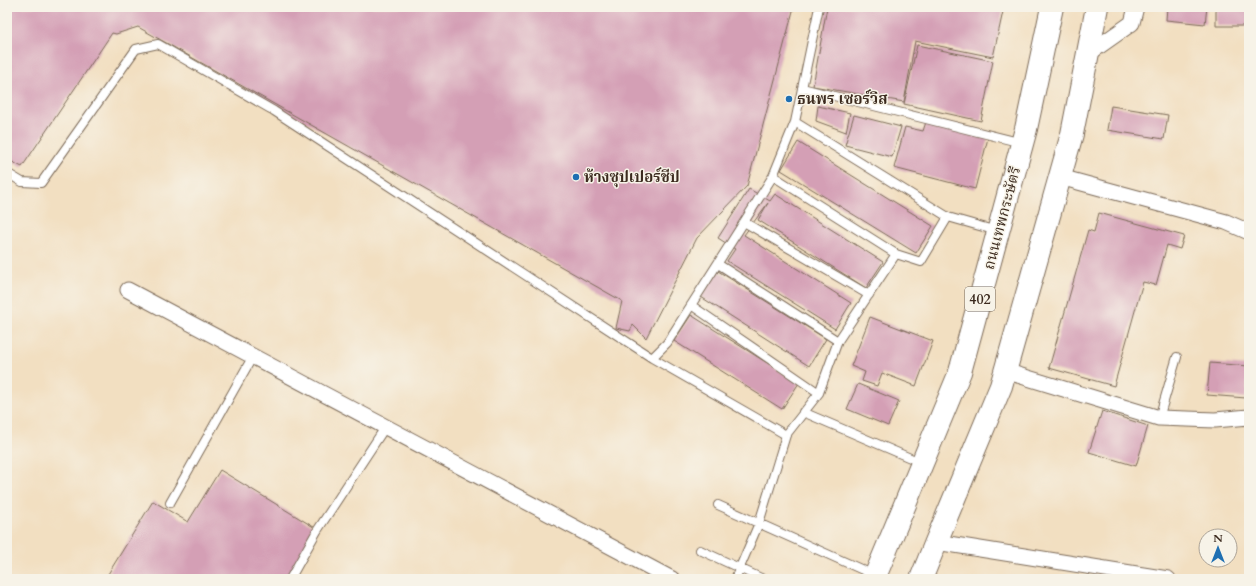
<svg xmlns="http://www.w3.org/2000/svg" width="1256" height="586" font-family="Cardo,'Noto Serif Thai',serif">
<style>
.building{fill:#d49fb5}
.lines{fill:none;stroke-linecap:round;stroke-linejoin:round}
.service-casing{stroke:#7b6957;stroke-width:10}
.minor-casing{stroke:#7b6957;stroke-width:17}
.primary-casing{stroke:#7b6957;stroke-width:24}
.service{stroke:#fff;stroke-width:8}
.minor{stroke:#fff;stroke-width:15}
.primary{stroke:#fff;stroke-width:22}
.poi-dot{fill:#1f6fb2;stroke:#f7f3e8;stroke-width:1.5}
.labels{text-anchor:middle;stroke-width:3;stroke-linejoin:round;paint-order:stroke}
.shield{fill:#f7f3e8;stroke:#73665b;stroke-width:1}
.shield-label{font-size:14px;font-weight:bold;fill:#3b2a1e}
.poi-label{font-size:15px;font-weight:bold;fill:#3b2a1e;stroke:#f7f3e8;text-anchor:start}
.street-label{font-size:15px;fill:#3b2a1e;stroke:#f7f3e8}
</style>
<rect width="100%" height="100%" fill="#f7f3e8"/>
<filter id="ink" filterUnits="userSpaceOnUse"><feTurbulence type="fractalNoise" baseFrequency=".025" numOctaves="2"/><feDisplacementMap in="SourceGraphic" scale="8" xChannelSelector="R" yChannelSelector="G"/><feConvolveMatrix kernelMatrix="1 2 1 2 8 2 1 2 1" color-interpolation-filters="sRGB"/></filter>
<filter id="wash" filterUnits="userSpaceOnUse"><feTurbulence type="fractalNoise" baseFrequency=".012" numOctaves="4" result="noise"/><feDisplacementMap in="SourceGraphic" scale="16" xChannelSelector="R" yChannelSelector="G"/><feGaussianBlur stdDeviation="0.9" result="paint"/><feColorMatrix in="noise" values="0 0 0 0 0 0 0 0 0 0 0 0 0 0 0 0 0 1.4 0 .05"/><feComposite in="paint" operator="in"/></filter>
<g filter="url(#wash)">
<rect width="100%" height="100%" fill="#f2dfc1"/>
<g id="blocks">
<!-- building -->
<path class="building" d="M7 7H794L747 186 697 238 646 338 633 325 630 331 616 328 622 301 138 27 116 34 112 33 22 167 7 159Z
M827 7H1004L993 57 915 41 904 102 813 86Z
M1167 7H1207L1205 24 1166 20Z
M1216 7H1249V26H1216Z
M917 45 993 61 981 121 904 104Z
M818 106 850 113 846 132 816 121Z
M1111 106 1168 115 1164 139 1107 130Z
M854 115 901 127 892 157 845 145Z
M926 122 988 138 975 189 894 168 905 127 923 131Z
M798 142 933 226 916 253 781 170Z
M749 189 770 201 775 194 883 262 866 288 758 220 768 203 744 235 851 303 835 329 727 261 735 249 718 238Z
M1099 213 1184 236 1180 249 1167 245 1156 285 1143 282 1114 386 1049 368 1088 230 1094 232Z
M718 271 826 339 809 366 701 297Z
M691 315 799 383 782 409 674 341Z
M870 317 933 341 916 386 882 373 877 386 862 381 865 372 851 366Z
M1210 363 1249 366 1246 398 1207 395Z
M858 384 899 401 888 426 847 409Z
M1102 411 1148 426 1136 466 1089 452Z
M220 470 317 529 287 579H105L153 501 188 522Z"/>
</g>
</g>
<g filter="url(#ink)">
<use href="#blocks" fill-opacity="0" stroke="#7b6957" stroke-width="1"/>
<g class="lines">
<defs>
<path id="service" d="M819 7 795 122 948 217
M802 88 1022 143
M7 173 22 182 41 183 136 49 158 44 274 111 652 358
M773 176 896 254
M744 222 773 176 795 122
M718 264 838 341
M691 305 819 393
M803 412 922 463
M1159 418 1177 357
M786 435 652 358 667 343 744 222 869 295
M170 503 253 356
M718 505 874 575
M700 550 763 579
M290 579 317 531 386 426
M735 579 759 523 786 435 819 393 838 341 896 254 921 262 948 217 997 231"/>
<path id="minor" d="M1088 54 1132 23 1136 7
M1060 177 1226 222 1249 232
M128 290 672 579
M1005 371 1159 418 1215 420 1249 417
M936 542 1168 579"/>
<path id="primary" d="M874 579 960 372 1026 129 1052 7
M921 579 936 542 1001 386 1072 134 1097 7"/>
</defs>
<!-- service casing -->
<use href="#service" class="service-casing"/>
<!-- minor casing -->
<use href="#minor" class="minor-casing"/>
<!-- primary casing -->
<use href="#primary" class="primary-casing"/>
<!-- service -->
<use href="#service" class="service"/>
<!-- minor -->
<use href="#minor" class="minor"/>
<!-- primary -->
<use href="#primary" class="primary"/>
</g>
</g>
<!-- markers -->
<g class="poi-dot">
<circle cx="789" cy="99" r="4"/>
<circle cx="576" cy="177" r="4"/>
</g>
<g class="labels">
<!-- shield labels -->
<rect class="shield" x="965" y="287" width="30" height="24" rx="3"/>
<g class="shield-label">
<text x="980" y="304">402</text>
</g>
<!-- poi labels -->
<g class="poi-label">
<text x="797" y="104">ธนพร เซอร์วิส</text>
<text x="584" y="182">ห้างซุปเปอร์ชีป</text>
</g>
<!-- street labels -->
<g class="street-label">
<text transform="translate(1002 218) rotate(-75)" y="5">ถนนเทพกระษัตรี</text>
</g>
</g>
<!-- margin -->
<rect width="1256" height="586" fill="none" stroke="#f7f3e8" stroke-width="24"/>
<!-- north arrow -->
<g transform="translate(1218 548)"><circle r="19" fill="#f7f3e8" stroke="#aca397"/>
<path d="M0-3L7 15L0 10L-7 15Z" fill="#1f6fb2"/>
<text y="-6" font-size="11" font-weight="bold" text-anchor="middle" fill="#3b2a1e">N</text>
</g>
</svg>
